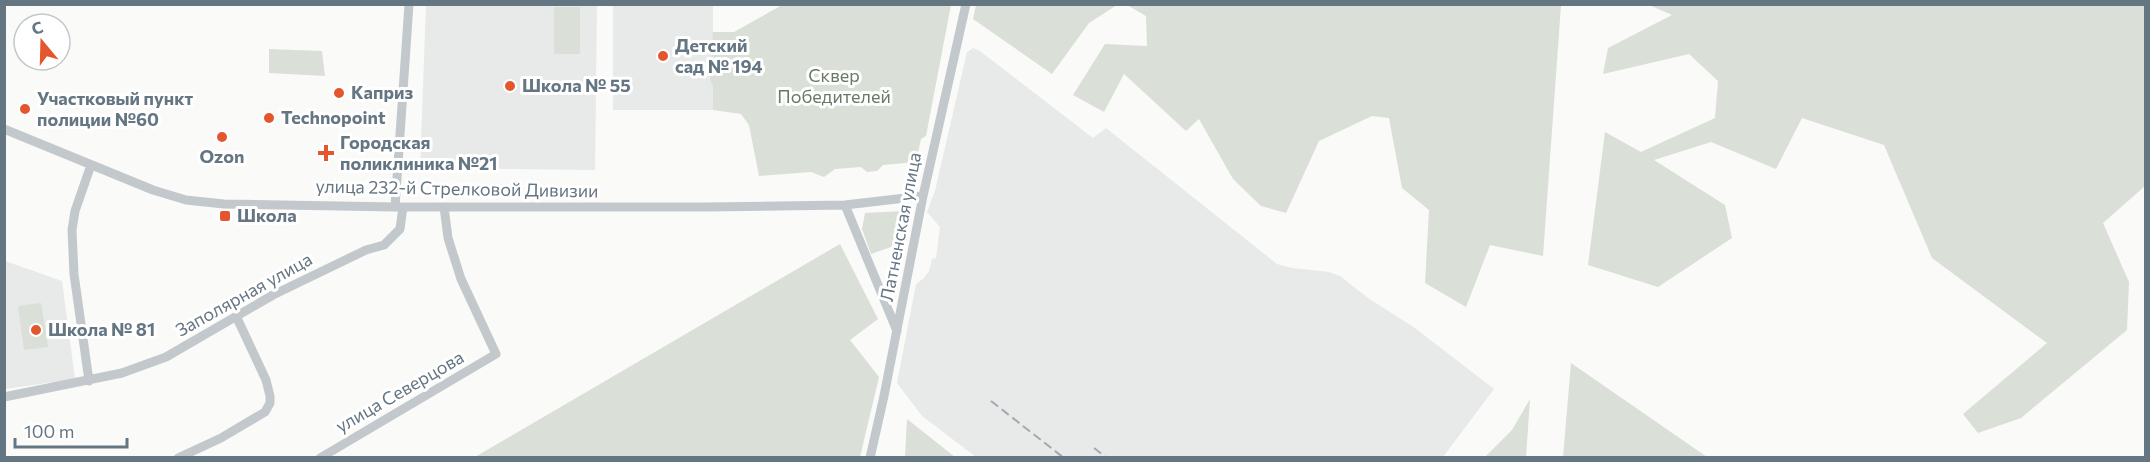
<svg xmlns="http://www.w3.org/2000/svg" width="2150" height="462" font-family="Commissioner,sans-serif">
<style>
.built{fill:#e8e9e9}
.green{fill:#dadfd7}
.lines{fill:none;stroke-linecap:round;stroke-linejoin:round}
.minor{stroke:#c3c8cc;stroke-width:9}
.rail{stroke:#a2aab0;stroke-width:2;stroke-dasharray:9 4.5;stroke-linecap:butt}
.poi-dot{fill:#e4572e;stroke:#fff;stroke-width:2}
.labels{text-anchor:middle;stroke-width:6;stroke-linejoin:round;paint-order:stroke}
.poi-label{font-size:18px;font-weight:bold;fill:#657683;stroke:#fff;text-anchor:start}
.park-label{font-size:18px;fill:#687a64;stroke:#fff}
.street-label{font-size:18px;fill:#657683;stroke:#fff}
</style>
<rect width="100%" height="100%" fill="#fafaf8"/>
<!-- built -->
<path class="built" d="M426 5H597L595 170 420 168Z
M613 5H713V110H613Z
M973 48 980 51 1093 138 1106 128 1277 264 1292 268 1329 272 1340 276 1368 298 1415 328 1494 389 1443 457H976L922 416 897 383 916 284 924 278 929 271 932 259 936 258 940 227 927 212 935 191 967 52Z
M5 261 62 281 75 379 5 389Z"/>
<!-- green -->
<path class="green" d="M782 5H951L926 136 921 139 916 162 883 165 877 171 867 172 861 167 835 169 824 177 811 172 759 176 749 125 741 114 713 110V87L710 79 713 32H734Z
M976 5V4L1117 5 1089 23 1052 74 973 19Z
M1127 5H1561L1543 256 1490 245 1466 307 1425 283 1429 210 1402 188 1389 118 1372 116 1319 141 1286 213 1261 206 1233 179 1199 119 1186 131 1124 74 1104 112 1073 95 1105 44 1147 46 1146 16Z
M1649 5H2145V186L2103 223 2129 282 2127 330 2021 418 1978 433 1963 414 2047 343 1932 258 1884 145 1802 118 1776 169 1711 142 1654 160 1725 205 1732 238 1658 287 1588 265 1605 132 1641 152 1715 118 1718 81 1689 54 1603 74 1608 48 1672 15Z
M554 7H580V54H554Z
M269 49 322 51 325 76 269 73Z
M904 211 910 216 908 232 894 246 871 254 862 229 865 213Z
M840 244 878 319 850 340 879 377 860 457H475Z
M41 303 48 347 24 350 18 306Z
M1571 363 1707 457H1563Z
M1530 399 1526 457H1485L1512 430Z
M907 419 955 457H905Z"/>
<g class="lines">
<!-- minor -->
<path class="minor" d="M4 129 153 190 186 200 224 204 395 207H708L845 205 923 196
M845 205 897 331
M395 207 409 4
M89 381 74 274 72 230 75 211 91 165
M4 397 122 373 166 357 273 295 366 250 384 245 400 229 403 207
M178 458 221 438 265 412 270 403V396L266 380 237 318
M320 458 496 354 461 279 448 238 444 207
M870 458 884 396 923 196 966 4"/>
<!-- rail -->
<path class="rail" d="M991 401 1064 458
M1094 448 1107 458"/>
</g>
<!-- markers -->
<g class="poi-dot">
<circle cx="663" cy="56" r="6"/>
<circle cx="510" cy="86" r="6"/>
<circle cx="339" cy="93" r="6"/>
<circle cx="25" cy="109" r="6"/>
<circle cx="269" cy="118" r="6"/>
<circle cx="222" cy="137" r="6"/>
<path d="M323 144h6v6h6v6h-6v6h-6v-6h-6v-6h6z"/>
<rect x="219" y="210" width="12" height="12" rx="3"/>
<circle cx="36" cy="330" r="6"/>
</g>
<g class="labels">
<!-- poi labels -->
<g class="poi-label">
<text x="675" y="52">Детский<tspan x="675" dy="21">сад № 194</tspan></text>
<text x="522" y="92">Школа № 55</text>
<text x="351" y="99">Каприз</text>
<text x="37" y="105">Участковый пункт<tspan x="37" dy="21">полиции №60</tspan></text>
<text x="281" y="124">Technopoint</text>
<text x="340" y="149">Городская<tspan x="340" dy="21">поликлиника №21</tspan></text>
<text x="222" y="163" text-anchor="middle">Ozon</text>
<text x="237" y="222">Школа</text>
<text x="48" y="336">Школа № 81</text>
</g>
<!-- park labels -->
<g class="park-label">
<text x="834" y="82">Сквер<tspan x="834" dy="21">Победителей</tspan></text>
</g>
<!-- street labels -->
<g class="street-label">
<text transform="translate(457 189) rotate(1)" y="6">улица 232-й Стрелковой Дивизии</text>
<text transform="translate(901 227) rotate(-79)" y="6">Латненская улица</text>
<text transform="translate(244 295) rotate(-29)" y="6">Заполярная улица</text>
<text transform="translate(400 392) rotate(-30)" y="6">улица Северцова</text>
</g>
</g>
<!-- border -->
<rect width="2150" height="462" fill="none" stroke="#657683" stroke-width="12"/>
<!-- north arrow -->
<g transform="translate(42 42) rotate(341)"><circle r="28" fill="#ffffff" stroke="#c1c8cd" stroke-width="1.5"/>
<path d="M0-4.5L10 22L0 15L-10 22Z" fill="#e4572e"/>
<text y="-9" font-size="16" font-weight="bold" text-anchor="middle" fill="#657683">С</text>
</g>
<!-- scale -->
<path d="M15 438v9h112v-9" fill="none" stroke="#657683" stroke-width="3"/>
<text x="24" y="438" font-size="18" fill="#657683" stroke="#ffffff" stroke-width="4.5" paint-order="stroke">100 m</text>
</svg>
